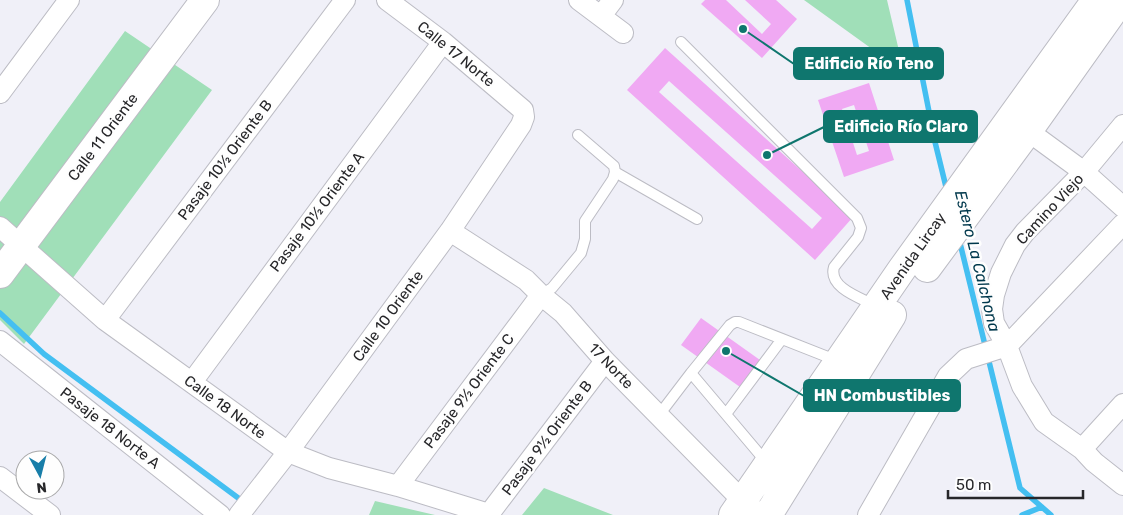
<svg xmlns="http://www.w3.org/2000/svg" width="1123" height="515" font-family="Rubik,sans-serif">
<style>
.green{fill:#a0dfb8}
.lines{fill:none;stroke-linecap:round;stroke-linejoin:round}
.stream{stroke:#44bff1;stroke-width:5.5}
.building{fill:#f0a9f3;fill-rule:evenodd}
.lane-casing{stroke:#bcbcc4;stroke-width:12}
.street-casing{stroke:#bcbcc4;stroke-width:22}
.secondary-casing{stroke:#bcbcc4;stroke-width:30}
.primary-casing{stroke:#bcbcc4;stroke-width:30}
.lane{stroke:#fff;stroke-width:10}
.street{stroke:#fff;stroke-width:20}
.secondary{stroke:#fff;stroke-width:28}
.primary{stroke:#fff;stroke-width:28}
.labels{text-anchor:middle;stroke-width:5;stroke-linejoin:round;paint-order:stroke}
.street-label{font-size:15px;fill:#27272a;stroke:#fefefe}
.water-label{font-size:16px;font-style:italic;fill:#00384c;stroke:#fefefe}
.leader{fill:none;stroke:#0f766e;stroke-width:2}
.callout-dot{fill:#0f766e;stroke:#fefefe;stroke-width:2}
.callout{fill:#0f766e;stroke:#0f766e;stroke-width:2}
.callout-label{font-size:16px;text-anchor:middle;font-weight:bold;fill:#fff}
</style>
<rect width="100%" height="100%" fill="#f0f0f8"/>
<!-- green -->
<path class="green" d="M804 0H887L904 72Z
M125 31 212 90 24 344 0 320V202Z
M544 488 613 515H522Z
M375 501 435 515H369Z"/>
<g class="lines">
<!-- stream -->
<path class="stream" d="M907 0 935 142 947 191
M959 239 1020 488 1051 515
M0 313 44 354 245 503
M1022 515 1042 507"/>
</g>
<!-- building -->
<path class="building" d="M705 0H726L762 34 771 24 745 0H776L797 19 762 58 701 4Z
M665 48 853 217 815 260 627 90ZM669 81 822 218 812 229 659 92Z
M869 83 894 160 844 177 818 100ZM854 105 869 151 857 155 842 109Z
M701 318 760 360 740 387 681 345Z"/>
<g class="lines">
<defs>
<path id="lane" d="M681 42 857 218 861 228 858 237 834 267C828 288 861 298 876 306
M615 172 697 219
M541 295 552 288 581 253 585 239V221L613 179 615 172 614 166 578 135
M726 414 782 339
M659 415 691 373
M767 463 691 373 730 325 735 322H739L838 361"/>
<path id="street" d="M579 0 623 33
M601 16 613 0
M0 93 69 0
M1123 125 1084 172 1025 232 1015 245 1001 273 994 295 992 309 994 323 1007 346 1022 386 1044 422 1082 449 1094 462 1123 485
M1028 131 1084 172 1123 207
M0 227 105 320 288 452 329 468 398 486 489 514 605 361
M450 231 526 280 541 295 563 313 605 361 736 494 760 515
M105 320 345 0
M0 341 220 515
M192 382 443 42
M1082 449 1123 404
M0 477 50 515
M398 486 541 295
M239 515 288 452 450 231 521 125 524 117 523 110 443 42 387 0
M868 515 948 376 966 359 1007 346 1123 224"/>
<path id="secondary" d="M0 274 205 0"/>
<path id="primary" d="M927 268 1028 131 1121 0
M733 515 902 269 1096 0
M768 515 892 315"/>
</defs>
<!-- lane casing -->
<use href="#lane" class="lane-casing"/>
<!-- street casing -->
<use href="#street" class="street-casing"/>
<!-- secondary casing -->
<use href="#secondary" class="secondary-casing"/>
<!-- primary casing -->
<use href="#primary" class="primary-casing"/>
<!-- lane -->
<use href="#lane" class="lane"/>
<!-- street -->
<use href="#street" class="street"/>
<!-- secondary -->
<use href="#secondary" class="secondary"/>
<!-- primary -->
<use href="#primary" class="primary"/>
</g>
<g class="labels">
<!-- street labels -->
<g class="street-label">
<text transform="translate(456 54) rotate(39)" y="5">Calle 17 Norte</text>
<text transform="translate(103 137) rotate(-53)" y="5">Calle 11 Oriente</text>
<text transform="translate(225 160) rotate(-53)" y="5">Pasaje 10½ Oriente B</text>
<text transform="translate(1050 209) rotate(-47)" y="5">Camino Viejo</text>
<text transform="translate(317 212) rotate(-53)" y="5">Pasaje 10½ Oriente A</text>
<text transform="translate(913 256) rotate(-55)" y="5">Avenida Lircay</text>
<text transform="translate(388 316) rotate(-54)" y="5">Calle 10 Oriente</text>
<text transform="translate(611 366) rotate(46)" y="5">17 Norte</text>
<text transform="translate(469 391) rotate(-53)" y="5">Pasaje 9½ Oriente C</text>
<text transform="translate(225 407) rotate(36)" y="5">Calle 18 Norte</text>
<text transform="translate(110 428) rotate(38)" y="5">Pasaje 18 Norte A</text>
<text transform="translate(547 438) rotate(-53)" y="5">Pasaje 9½ Oriente B</text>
</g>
<!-- water labels -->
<g class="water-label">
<text transform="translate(978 261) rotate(76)" y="6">Estero La Calchona</text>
</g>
</g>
<!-- callouts -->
<path class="leader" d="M743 29L794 64M767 155L824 127M726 351L804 396"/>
<g class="callout-dot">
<circle cx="743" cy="29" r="5"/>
<circle cx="767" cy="155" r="5"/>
<circle cx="726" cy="351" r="5"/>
</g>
<g class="callout">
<rect x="794" y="48" width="149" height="31" rx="5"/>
<rect x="824" y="111" width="153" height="31" rx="5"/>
<rect x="804" y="380" width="156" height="31" rx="5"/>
</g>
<g class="callout-label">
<text x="869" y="69">Edificio Río Teno</text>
<text x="901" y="132">Edificio Río Claro</text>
<text x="882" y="401">HN Combustibles</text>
</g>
<!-- north arrow -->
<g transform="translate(40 475) rotate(173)"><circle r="24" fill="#fefefe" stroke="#a8a8a9"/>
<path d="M0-4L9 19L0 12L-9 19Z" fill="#187ea9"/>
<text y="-8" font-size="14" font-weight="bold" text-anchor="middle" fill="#27272a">N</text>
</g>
<!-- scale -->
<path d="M948 490v8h135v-8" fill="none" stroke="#27272a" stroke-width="2.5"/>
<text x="956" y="490" font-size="15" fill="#27272a" stroke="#fefefe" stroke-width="4" paint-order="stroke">50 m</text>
</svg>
